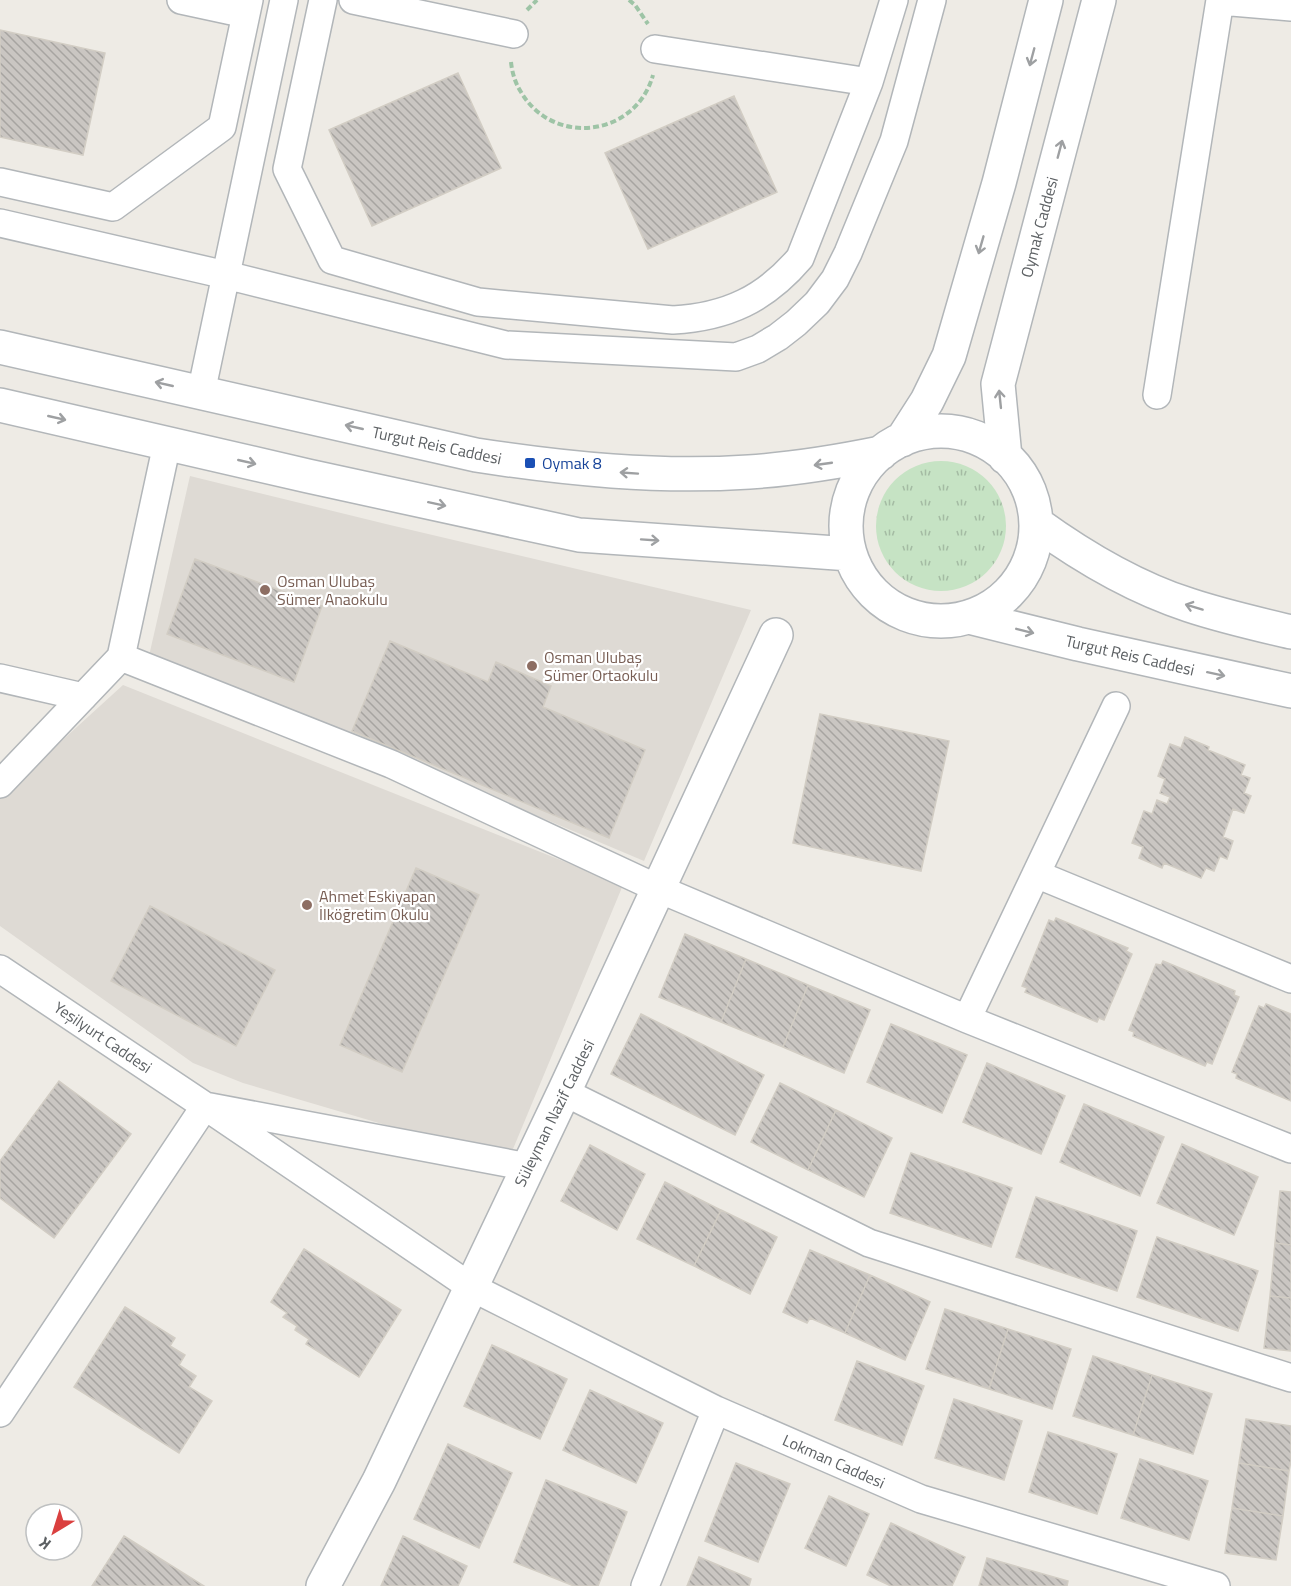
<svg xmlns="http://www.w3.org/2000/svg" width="1291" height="1586" font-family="'Titillium Web',sans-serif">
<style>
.education{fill:#dedad4}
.grass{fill:url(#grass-tufts)}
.building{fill:url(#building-back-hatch);stroke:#d2cdc4;stroke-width:1.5}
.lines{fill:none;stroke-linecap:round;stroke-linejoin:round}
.minor-casing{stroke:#b2b6b9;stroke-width:30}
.tertiary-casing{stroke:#b2b6b9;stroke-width:36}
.path{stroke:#9ec4a6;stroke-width:4;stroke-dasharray:6 3;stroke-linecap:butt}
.minor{stroke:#fff;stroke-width:27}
.tertiary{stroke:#fff;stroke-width:33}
.oneway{stroke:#9ea0a2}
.transit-dot{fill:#1a4fb4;stroke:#fff;stroke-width:2}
.education-dot{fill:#8d6e63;stroke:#fff;stroke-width:2}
.labels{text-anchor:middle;stroke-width:4.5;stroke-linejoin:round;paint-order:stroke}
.street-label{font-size:16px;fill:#5d6164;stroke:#fff}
.transit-label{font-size:16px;fill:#164399;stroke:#fff;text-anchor:start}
.education-label{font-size:16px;fill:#785e54;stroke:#fff;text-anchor:start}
</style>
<defs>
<pattern id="grass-tufts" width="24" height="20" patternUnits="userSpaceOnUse" patternTransform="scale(1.5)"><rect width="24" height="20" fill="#c6e3c4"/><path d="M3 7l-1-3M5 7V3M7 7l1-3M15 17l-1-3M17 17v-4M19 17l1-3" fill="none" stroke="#a4bba3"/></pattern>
<pattern id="building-back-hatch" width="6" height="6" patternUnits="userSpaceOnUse" patternTransform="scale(1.5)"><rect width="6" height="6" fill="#cac6c2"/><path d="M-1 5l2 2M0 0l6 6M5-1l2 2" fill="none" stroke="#a7a4a1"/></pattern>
</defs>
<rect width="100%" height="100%" fill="#eeebe5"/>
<!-- education -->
<path class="education" d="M190 476 390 525 751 610 644 861 317 723 149 656Z
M123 685 623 885 508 1161 243 1083 193 1063 0 926V797Z"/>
<!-- grass -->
<path class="grass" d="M876 526a65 65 0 1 1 130 0a65 65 0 1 1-130 0Z"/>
<!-- building -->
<path class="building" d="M0 30 105 53 83 155 0 137Z
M458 73 501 168 372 226 329 130Z
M734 96 777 192 648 249 605 153Z
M195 559 322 606 294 682 167 634Z
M390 641 488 682 496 662 551 686 543 707 645 750 609 838 352 731Z
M820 714 949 741 921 871 793 843Z
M1185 737 1209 747 1208 750 1245 765 1241 775 1250 778 1244 793 1251 796 1244 813 1233 809 1223 837 1233 841 1227 859 1220 856 1214 871 1206 868 1201 878 1164 863 1162 868 1139 858 1143 847 1132 843 1144 811 1152 814 1157 800 1167 804 1170 797 1160 793 1165 779 1158 776 1170 744 1181 748Z
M416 868 479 895 402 1072 340 1045Z
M150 906 275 970 236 1046 111 981Z
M1056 918 1128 948 1126 951 1132 954 1104 1020 1099 1018 1097 1022 1025 992 1027 988 1022 986 1049 920 1054 922Z
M685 934 746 959 721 1022 659 997Z
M746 959 808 985 783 1047 721 1022Z
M1163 961 1235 991 1234 995 1239 997 1212 1064 1207 1062 1205 1066 1133 1036 1134 1032 1129 1030 1156 964 1161 965Z
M808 985 870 1010 844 1073 783 1047Z
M1266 1004 1291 1014V1101L1236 1078 1237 1074 1232 1072 1259 1006 1264 1008Z
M641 1014 764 1075 735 1135 611 1074Z
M891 1024 967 1055 942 1113 867 1082Z
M987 1063 1065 1096 1041 1154 963 1122Z
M59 1081 131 1134 54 1238 0 1198V1161Z
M780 1083 836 1110 808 1170 751 1142Z
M1084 1104 1164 1137 1140 1196 1060 1162Z
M836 1110 892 1138 864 1197 808 1170Z
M1182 1144 1258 1177 1234 1235 1157 1203Z
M590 1145 645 1174 617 1230 561 1201Z
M911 1153 1012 1188 991 1247 890 1213Z
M665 1182 721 1210 694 1266 637 1239Z
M1280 1191 1291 1192V1245L1275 1243Z
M1036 1197 1137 1231 1117 1291 1016 1257Z
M721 1210 777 1237 750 1294 694 1266Z
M1157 1237 1258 1271 1238 1331 1137 1297Z
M1275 1243 1291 1245V1298L1270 1296Z
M304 1249 401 1310 359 1377 306 1344 309 1339 295 1330 297 1326 283 1317 287 1313 271 1302Z
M810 1250 870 1275 845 1333 810 1318 807 1323 783 1312Z
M870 1275 930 1302 905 1360 845 1333Z
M1270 1296 1291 1298V1351L1264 1348Z
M125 1307 175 1338 170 1346 185 1355 179 1365 196 1376 189 1387 212 1401 179 1453 74 1387Z
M945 1309 1008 1329 989 1389 926 1369Z
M1008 1329 1071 1349 1052 1409 989 1389Z
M492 1345 567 1379 540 1439 464 1406Z
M1093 1356 1152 1375 1133 1435 1073 1416Z
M857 1361 924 1386 902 1445 835 1420Z
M1152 1375 1212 1394 1193 1454 1133 1435Z
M590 1390 663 1423 636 1483 563 1450Z
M954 1399 1022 1421 1004 1480 935 1458Z
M1246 1419 1291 1426V1461L1289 1471 1239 1463Z
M1048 1432 1117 1454 1097 1514 1029 1492Z
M448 1444 512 1473 479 1548 414 1519Z
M1140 1459 1208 1481 1189 1540 1121 1518Z
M736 1463 790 1484 758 1562 705 1541Z
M1239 1463 1289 1471 1283 1516 1232 1508Z
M546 1480 627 1512 598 1586H574L514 1562Z
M829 1496 869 1514 846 1566 805 1548Z
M1232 1508 1283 1516 1276 1560 1225 1553Z
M891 1523 965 1557 952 1586H891L867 1575Z
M124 1536 204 1586H92Z
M403 1536 467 1566 458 1586H381Z
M699 1557 751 1579 749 1586H687Z
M987 1558 1068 1581 1067 1586H979Z"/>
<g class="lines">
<defs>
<path id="minor" d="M181 0 246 14
M323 0 287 169 332 260 478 302 673 320C727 317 765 299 800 258L869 82 894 0
M353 0 514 34
M1220 1 1291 7
M655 49 869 82
M0 182 113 207 222 127 249 0
M0 223 226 275 506 345 736 357 758 349 778 337 796 323 817 303 835 279 848 253 894 141 932 0
M201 393 284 0
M1157 395 1220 0
M167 444 121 657 391 764 659 889 967 1019 1291 1149
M0 678 83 697
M0 784 121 657
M1036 874 1291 979
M0 969 205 1106 0 1413
M967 1019 1116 706
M564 1092 869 1243 1291 1378
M528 1167 205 1106 471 1287 716 1410 921 1499 1216 1586
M645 1586 716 1410"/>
<path id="tertiary" d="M0 347 476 455C567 469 657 478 749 472 794 469 837 462 881 453
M0 405 308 476 579 535 850 554
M846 526a95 95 0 1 1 190 0a95 95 0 1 1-190 0Z
M902 440 927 401 949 356 999 183 1046 0
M1005 457 998 384 1099 0
M1036 523C1083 557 1133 587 1189 605 1222 616 1257 624 1291 632
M969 617 1078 644 1291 691
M323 1586 379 1481 564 1092 776 635"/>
</defs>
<!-- minor casing -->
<use href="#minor" class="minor-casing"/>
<!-- tertiary casing -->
<use href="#tertiary" class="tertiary-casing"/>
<!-- path -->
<path class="path" d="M629 0 635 5 648 24
M527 10 537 0
M511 62C512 72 515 83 521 92 553 147 636 137 653 75"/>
<!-- minor -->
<use href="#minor" class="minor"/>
<!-- tertiary -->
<use href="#tertiary" class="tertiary"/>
</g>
<!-- one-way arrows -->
<defs><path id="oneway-shaft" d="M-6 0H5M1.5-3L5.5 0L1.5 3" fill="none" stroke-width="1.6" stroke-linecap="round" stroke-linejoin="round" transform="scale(1.5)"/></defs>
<g class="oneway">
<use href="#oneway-shaft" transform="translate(1032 57) rotate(105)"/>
<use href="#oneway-shaft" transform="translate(1060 149) rotate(-75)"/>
<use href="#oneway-shaft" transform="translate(981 245) rotate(106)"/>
<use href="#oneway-shaft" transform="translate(164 384) rotate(-167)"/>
<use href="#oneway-shaft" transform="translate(1000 399) rotate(-96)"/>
<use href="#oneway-shaft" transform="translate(57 418) rotate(13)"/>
<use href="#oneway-shaft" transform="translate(354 427) rotate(-167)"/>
<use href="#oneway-shaft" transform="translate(247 462) rotate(13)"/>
<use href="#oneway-shaft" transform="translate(823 464) rotate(172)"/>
<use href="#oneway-shaft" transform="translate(629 473) rotate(-176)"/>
<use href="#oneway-shaft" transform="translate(437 504) rotate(12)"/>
<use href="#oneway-shaft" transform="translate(650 540) rotate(4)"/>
<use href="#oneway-shaft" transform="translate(1194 607) rotate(-163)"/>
<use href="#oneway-shaft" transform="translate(1025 631) rotate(14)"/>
<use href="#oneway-shaft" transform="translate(1216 674) rotate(12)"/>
</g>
<!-- markers -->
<rect class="transit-dot" x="524" y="457" width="12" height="12" rx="3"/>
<g class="education-dot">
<circle cx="265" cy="590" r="6"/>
<circle cx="532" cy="666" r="6"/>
<circle cx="307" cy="905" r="6"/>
</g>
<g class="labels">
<!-- street labels -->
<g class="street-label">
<text transform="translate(1039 227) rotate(-75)" y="6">Oymak Caddesi</text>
<text transform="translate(437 445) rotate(12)" y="6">Turgut Reis Caddesi</text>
<text transform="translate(1130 655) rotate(13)" y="6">Turgut Reis Caddesi</text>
<text transform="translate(103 1037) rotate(34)" y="6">Yeşilyurt Caddesi</text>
<text transform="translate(554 1113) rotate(-64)" y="6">Süleyman Nazif Caddesi</text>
<text transform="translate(834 1461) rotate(24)" y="6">Lokman Caddesi</text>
</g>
<!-- transit labels -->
<g class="transit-label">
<text x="542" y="469">Oymak 8</text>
</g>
<!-- education labels -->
<g class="education-label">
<text x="277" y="587">Osman Ulubaş<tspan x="277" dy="18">Sümer Anaokulu</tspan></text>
<text x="544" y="663">Osman Ulubaş<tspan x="544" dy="18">Sümer Ortaokulu</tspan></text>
<text x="319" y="902">Ahmet Eskiyapan<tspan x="319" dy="18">İlköğretim Okulu</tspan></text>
</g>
</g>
<!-- north arrow -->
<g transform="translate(54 1532) rotate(218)"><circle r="28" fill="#ffffff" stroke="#bec0c1" stroke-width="1.5"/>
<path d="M0-4.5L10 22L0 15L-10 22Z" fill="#da403f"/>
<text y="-9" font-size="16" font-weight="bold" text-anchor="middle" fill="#5d6164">K</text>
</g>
</svg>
